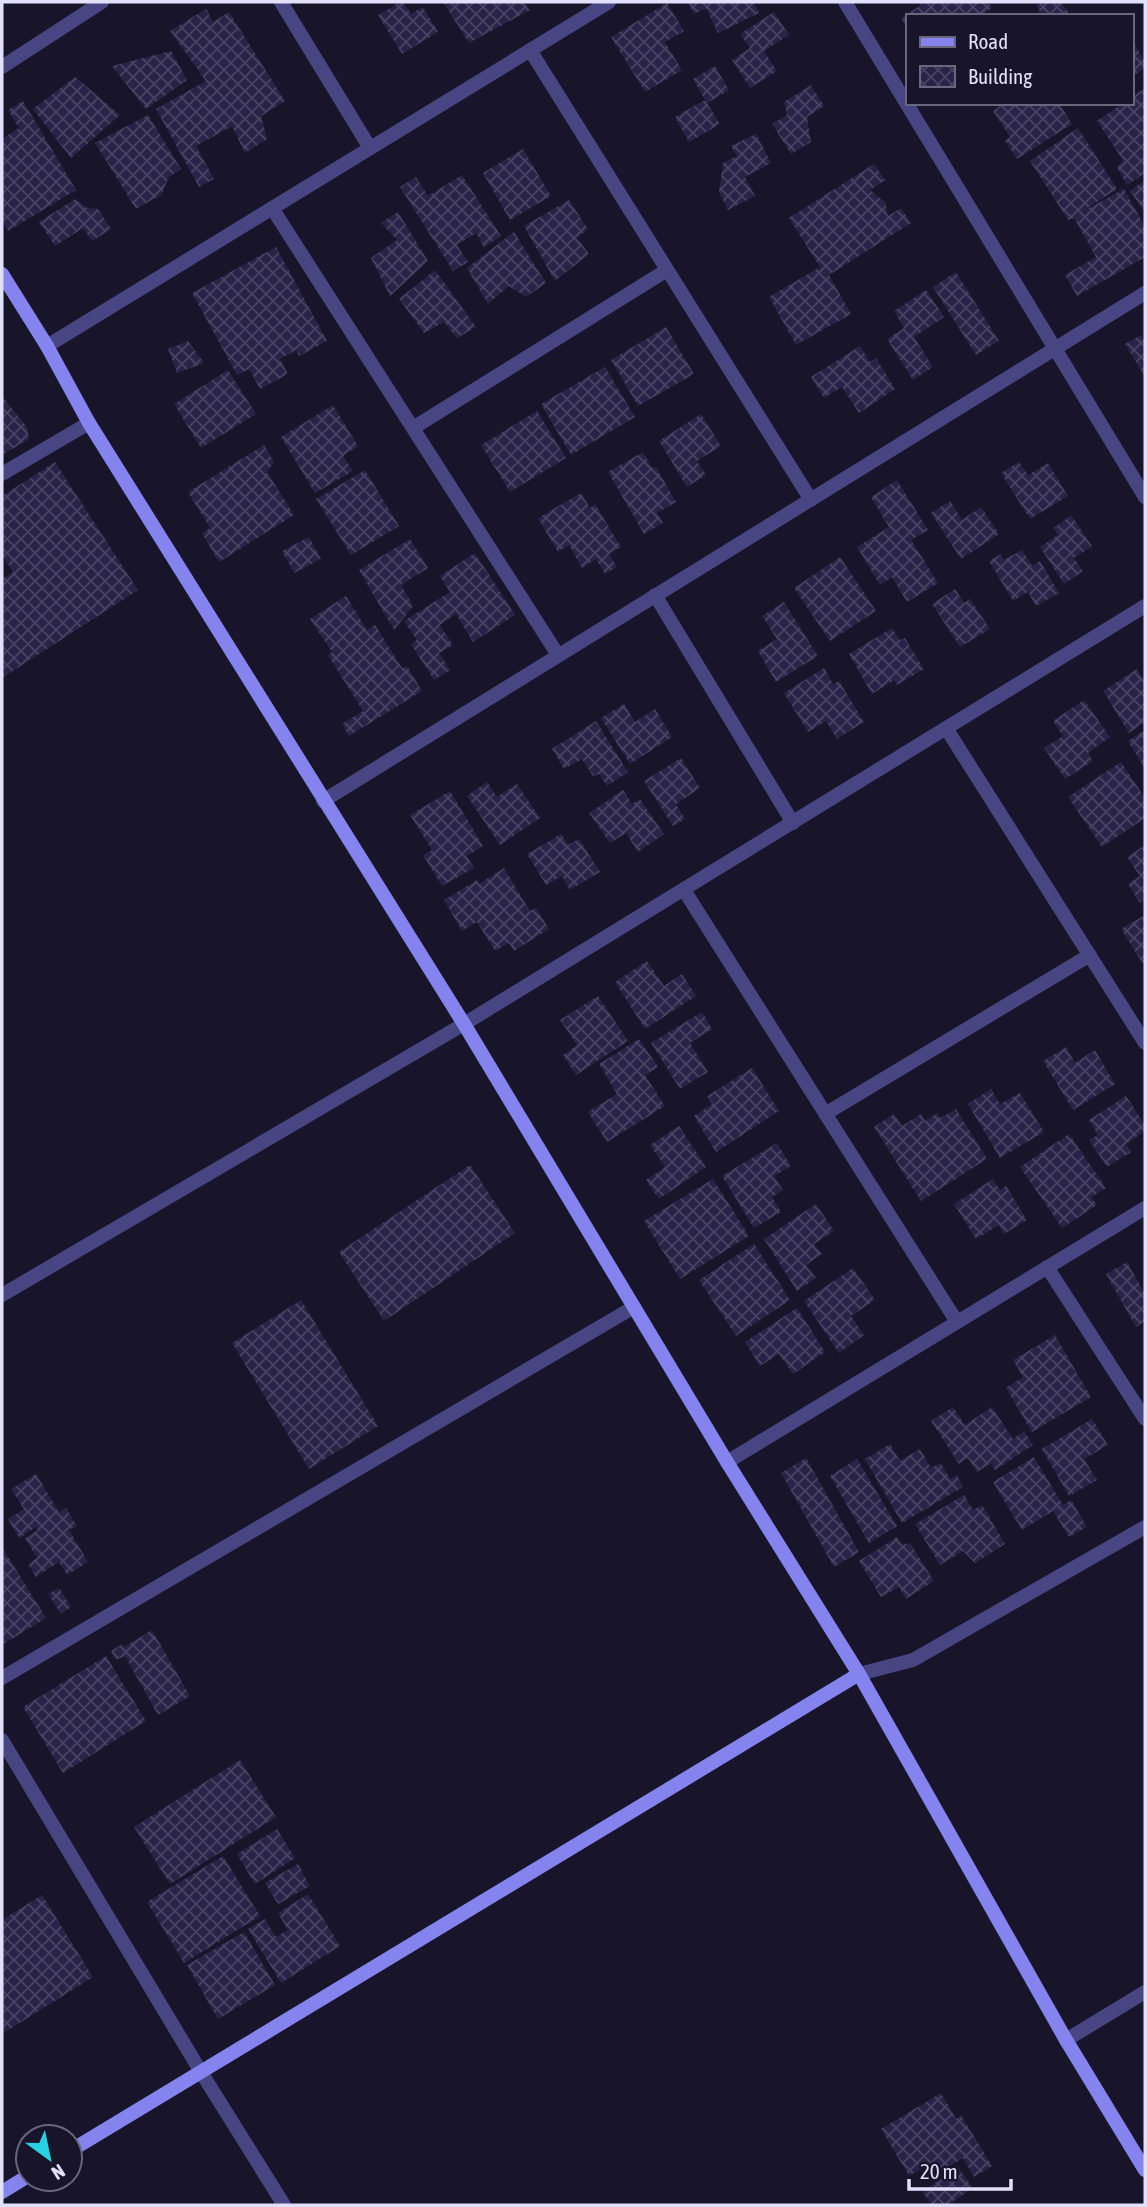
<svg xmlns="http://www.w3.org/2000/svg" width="1147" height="2207" font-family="'Asap Condensed',sans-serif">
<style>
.building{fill:url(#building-cross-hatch)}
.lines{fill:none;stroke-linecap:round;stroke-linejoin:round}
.street{stroke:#474682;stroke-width:14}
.secondary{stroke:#8584ef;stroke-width:14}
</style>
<defs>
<pattern id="building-cross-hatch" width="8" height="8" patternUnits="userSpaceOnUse" patternTransform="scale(1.75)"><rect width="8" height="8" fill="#2a2348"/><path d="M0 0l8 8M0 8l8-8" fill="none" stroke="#494363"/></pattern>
</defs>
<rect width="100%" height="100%" fill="#181429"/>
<!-- building -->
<path class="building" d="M400 2H403L411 14 423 7 438 32 402 54 378 15Z
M443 2H524L530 10 469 43Z
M688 2H754L759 13 718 33 706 8 694 14Z
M919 2H988L992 8 980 16H907V27L901 18 921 5Z
M1042 2H1061L1071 16H1043L1036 6Z
M667 3 684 31 665 42 682 70 645 92 611 37Z
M206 9 213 22 229 12 285 101 261 116 267 139 245 153 232 126 196 146 214 179 199 187 156 109 206 81 170 31Z
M774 12 789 35 764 51 777 71 750 88 732 60 750 48 740 34Z
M1131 38 1145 62V68L1131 77Z
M171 51 187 80 146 109 112 66Z
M715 66 729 90 707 103 720 124 689 142 675 117 705 100 693 79Z
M75 77 120 115 71 158 33 109Z
M811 85 824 106 807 117 811 142 791 154 772 124 787 115 784 102Z
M1145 88V173L1127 185 1117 168 1123 160 1097 121 1123 103H1131V98Z
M23 101 76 190 8 231 2 221V139L19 128 8 110Z
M1004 103H1059L1072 124 1017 159 1005 141 1010 137 993 111Z
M148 115 181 169 169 177 161 195 136 209 95 143Z
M1078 128 1117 189 1080 213 1124 189 1145 227V257L1077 296 1065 275 1096 257 1074 218 1068 220 1030 161Z
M756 134 771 163 745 177 755 196 728 210 719 192 723 163 737 156 731 146Z
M523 149 551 196 510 220 483 173Z
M874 164 885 180 870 190 885 202 888 216 901 208 911 223 829 275 851 314 796 345 769 297 820 267 789 218Z
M462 175 501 236 484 247 476 233 457 245 468 262 453 271 400 187 416 177 428 196Z
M1145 180V213L1130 191Z
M75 199 87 208 98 209 111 229 92 241 83 228 55 246 39 222Z
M569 200 588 229 577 238 589 254 555 281 524 226Z
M398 212 428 261 390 296 371 258 397 240 381 223Z
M514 232 546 283 526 297 509 286 488 304 467 268Z
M276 247 327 341 299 356 296 350 280 359 288 374 260 389 249 369 237 375 192 293Z
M435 270 476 327 457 338 444 322 424 333 399 299Z
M956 272 999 341 976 355 933 287Z
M926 290 944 317 914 337 933 367 913 380 887 339 904 328 894 311Z
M666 327 694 374 638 406 611 360Z
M1141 335 1145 342V377L1125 344Z
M188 341 204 363 177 373 168 349Z
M860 346 870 362 876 358 895 389 859 413 842 387 824 398 811 377Z
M605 367 635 417 571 455 541 404Z
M228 370 256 414 201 448 174 404Z
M2 396 27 427 29 439 2 455Z
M333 405 358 446 343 456 353 471 315 493 281 437Z
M537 411 566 458 510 492 481 445Z
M701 414 721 446 697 461 706 475 687 487 659 441Z
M264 445 274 462 267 472 294 515 219 562 202 533 210 528 188 492Z
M643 452 652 468 656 467 676 502 657 513 663 523 644 534 608 472Z
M55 462 138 590 2 678V579L13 572 2 555V496Z
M1019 462 1028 475 1048 463 1068 496 1030 519 1001 473Z
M365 470 399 526 351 555 316 499Z
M897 480 928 530 911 540 938 583 907 602 892 577 880 585 857 547 889 527 871 497Z
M581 493 590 508 595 504 621 547 609 554 617 567 605 574 596 559 582 568 569 545 558 552 538 518Z
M950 501 962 520 981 507 999 534 961 559 931 513Z
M1071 515 1092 546 1074 558 1083 571 1064 584 1040 547 1058 535 1054 528Z
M309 537 321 559 294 573 282 551Z
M410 539 428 568 401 585 413 606 394 630 359 570Z
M1022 550 1032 566 1040 561 1059 593 1036 606 1028 592 1013 601 989 561 1001 554 1004 560Z
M475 553 515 615 473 642 456 614 440 625 453 645 439 653 450 670 434 680 411 644 417 640 404 621 450 592 440 576Z
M840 557 876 611 830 641 794 588Z
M955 589 964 603 970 599 990 629 960 647 932 604Z
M346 596 367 630 375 625 402 668 407 666 422 691 349 736 342 724 363 711 328 655 332 652 310 619Z
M784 602 818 656 776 682 758 651 777 639 762 616Z
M892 628 900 640 905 638 924 669 897 685 894 680 872 694 849 654Z
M824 668 833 684 839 681 864 722 837 739 826 721 808 732 784 693Z
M1137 669 1145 683V722L1129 733 1103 691Z
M1084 700 1110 737 1088 753 1093 761 1065 779 1044 748 1063 736 1053 721Z
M624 704 635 722 655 709 672 737 630 764 601 718Z
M596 721 628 772 607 786 599 774 593 776 582 759 564 769 552 749Z
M1145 730V769L1128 741Z
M681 758 700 788 676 804 685 819 673 826 644 781Z
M1121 762 1145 798V818L1102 847 1068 797Z
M487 782 497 797 517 784 540 818 500 845 467 796Z
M623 790 632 804 640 799 664 834 638 852 626 833 610 843 589 813Z
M450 791 483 846 467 856 474 868 442 886 423 855 432 850 410 815Z
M561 834 568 845 579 839 600 872 570 890 562 876 546 885 527 854Z
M1145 845V899L1140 903 1128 884 1140 876 1127 857Z
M504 868 530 911 536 908 549 929 514 951 509 943 495 951 477 922 462 931 444 900 477 880 479 884Z
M1145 915V967L1121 929Z
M647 961 664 986 682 974 696 996 645 1029 615 982Z
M598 996 628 1041 576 1075 563 1055 577 1045 560 1020Z
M702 1012 712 1029 690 1043 708 1072 680 1089 651 1043Z
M639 1039 658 1067 645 1075 665 1106 607 1142 588 1112 617 1094 599 1064Z
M1066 1047 1075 1063 1095 1050 1115 1084 1073 1110 1043 1061Z
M752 1068 779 1111 716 1152 694 1116 712 1104 707 1096Z
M991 1089 1000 1104 1020 1093 1044 1132 1000 1158 968 1104Z
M1126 1096 1145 1125V1131L1126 1144 1131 1152 1107 1167 1089 1140 1098 1135 1089 1120Z
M956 1109 987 1159 921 1201 874 1127 894 1114 902 1126 921 1114 925 1121 937 1113 940 1118Z
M679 1126 706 1167 659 1199 646 1180 665 1167 650 1145Z
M1069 1134 1106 1188 1091 1197 1097 1205 1062 1228 1020 1167Z
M777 1143 791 1166 774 1176 783 1190 772 1197 781 1212 754 1228 722 1176Z
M470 1165 515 1233 384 1321 339 1252Z
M713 1179 749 1236 680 1279 644 1221Z
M993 1179 1000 1190 1006 1186 1027 1220 1004 1234 999 1225 976 1239 954 1204Z
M816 1204 834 1231 814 1244 822 1254 806 1265 816 1278 797 1291 764 1239Z
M754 1244 790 1300 736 1336 699 1280Z
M1127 1262 1145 1294V1321L1136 1327 1106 1274Z
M853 1268 875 1300 851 1316 864 1335 839 1353 804 1301Z
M301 1300 378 1426 309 1469 232 1343Z
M797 1308 825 1352 793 1374 779 1354 760 1366 745 1342Z
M1055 1335 1091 1397 1032 1432 1006 1388 1023 1377 1013 1360Z
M953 1407 965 1425 992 1407 1013 1439 1024 1431 1033 1445 995 1470 991 1463 977 1472 968 1458 959 1464 931 1421Z
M1092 1419 1108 1445 1084 1459 1097 1480 1069 1496 1042 1449Z
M890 1444 900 1461 920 1449 931 1468 941 1463 950 1479 957 1475 963 1487 902 1523 865 1459Z
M1034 1457 1063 1505 1071 1500 1087 1527 1069 1537 1053 1511 1022 1530 993 1482Z
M806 1458 859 1552 834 1567 781 1473Z
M857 1459 897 1526 869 1543 830 1476Z
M36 1474 59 1512 66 1508 77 1526 69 1530 88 1562 67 1575 59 1562 36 1577 28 1564 37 1558 25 1538 38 1530 36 1527 19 1538 8 1519 24 1509 11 1489Z
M964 1495 973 1510 982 1505 1005 1544 975 1563 963 1551 940 1565 915 1524Z
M897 1537 902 1545 910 1543 934 1581 906 1599 899 1587 881 1597 859 1561Z
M2 1547 46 1618 2 1645Z
M59 1588 71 1607 61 1614 48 1594Z
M152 1630 190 1696 158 1715 125 1656 116 1660 111 1651 122 1644 124 1647Z
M106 1656 146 1721 63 1773 23 1707Z
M240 1760 276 1817 170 1884 134 1827Z
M277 1829 295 1858 255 1884 237 1854Z
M223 1856 260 1916 184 1963 147 1902Z
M298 1864 310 1886 278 1904 265 1883Z
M308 1894 340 1946 281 1983 248 1929 265 1919 276 1937 288 1930 278 1913Z
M42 1895 93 1977 2 2034V1920Z
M244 1932 275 1985 218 2019 187 1965Z
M941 2093 956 2119 961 2115 992 2166 974 2177 963 2158 935 2175 929 2164 909 2176 881 2129Z
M958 2167 973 2188 948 2205H932L922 2192Z"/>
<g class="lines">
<!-- street -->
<path class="street" d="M281 2 370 148
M845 2 1145 497
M530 50 811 500
M2 67 102 2
M272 208 558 655
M47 346 609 2
M413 428 667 270
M2 474 89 423
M655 595 793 823
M946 728 1145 1043
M323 801 1145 293
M684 890 957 1322
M825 1114 1090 955
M1047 1267 1145 1419
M2 1295 464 1024 1145 606
M727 1462 1145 1208
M859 1674 913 1660 1145 1527
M2 1678 634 1307
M2 1740 201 2072 284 2205
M1066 2040 1145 1992"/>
<!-- secondary -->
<path class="secondary" d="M2 274 47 346 89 423 464 1024 727 1462 859 1674 1066 2040 1145 2170
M70 2151 859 1674
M2 2192 28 2176"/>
</g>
<!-- border -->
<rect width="1147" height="2207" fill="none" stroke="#e3e0fb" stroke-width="7"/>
<!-- legend -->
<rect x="906" y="14" width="228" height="91" fill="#181429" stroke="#69667d" stroke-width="2"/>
<rect x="920" y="37" width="35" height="10" fill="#8584ef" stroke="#69667d" stroke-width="2"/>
<text x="968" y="49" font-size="21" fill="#e3e0fb">Road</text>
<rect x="920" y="66" width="35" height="21" fill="url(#building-cross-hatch)" stroke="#69667d" stroke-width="2"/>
<text x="968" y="84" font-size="21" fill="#e3e0fb">Building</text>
<!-- north arrow -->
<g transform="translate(49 2158) rotate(147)"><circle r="33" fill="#181429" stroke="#69667d" stroke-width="2"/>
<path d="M0-5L12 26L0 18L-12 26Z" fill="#25d1e2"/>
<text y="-10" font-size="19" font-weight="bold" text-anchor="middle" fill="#e3e0fb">N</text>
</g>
<!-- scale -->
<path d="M909 2179v10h102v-10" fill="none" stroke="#e3e0fb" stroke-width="3.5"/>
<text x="920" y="2179" font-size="21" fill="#e3e0fb" stroke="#181429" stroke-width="5" paint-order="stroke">20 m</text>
</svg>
